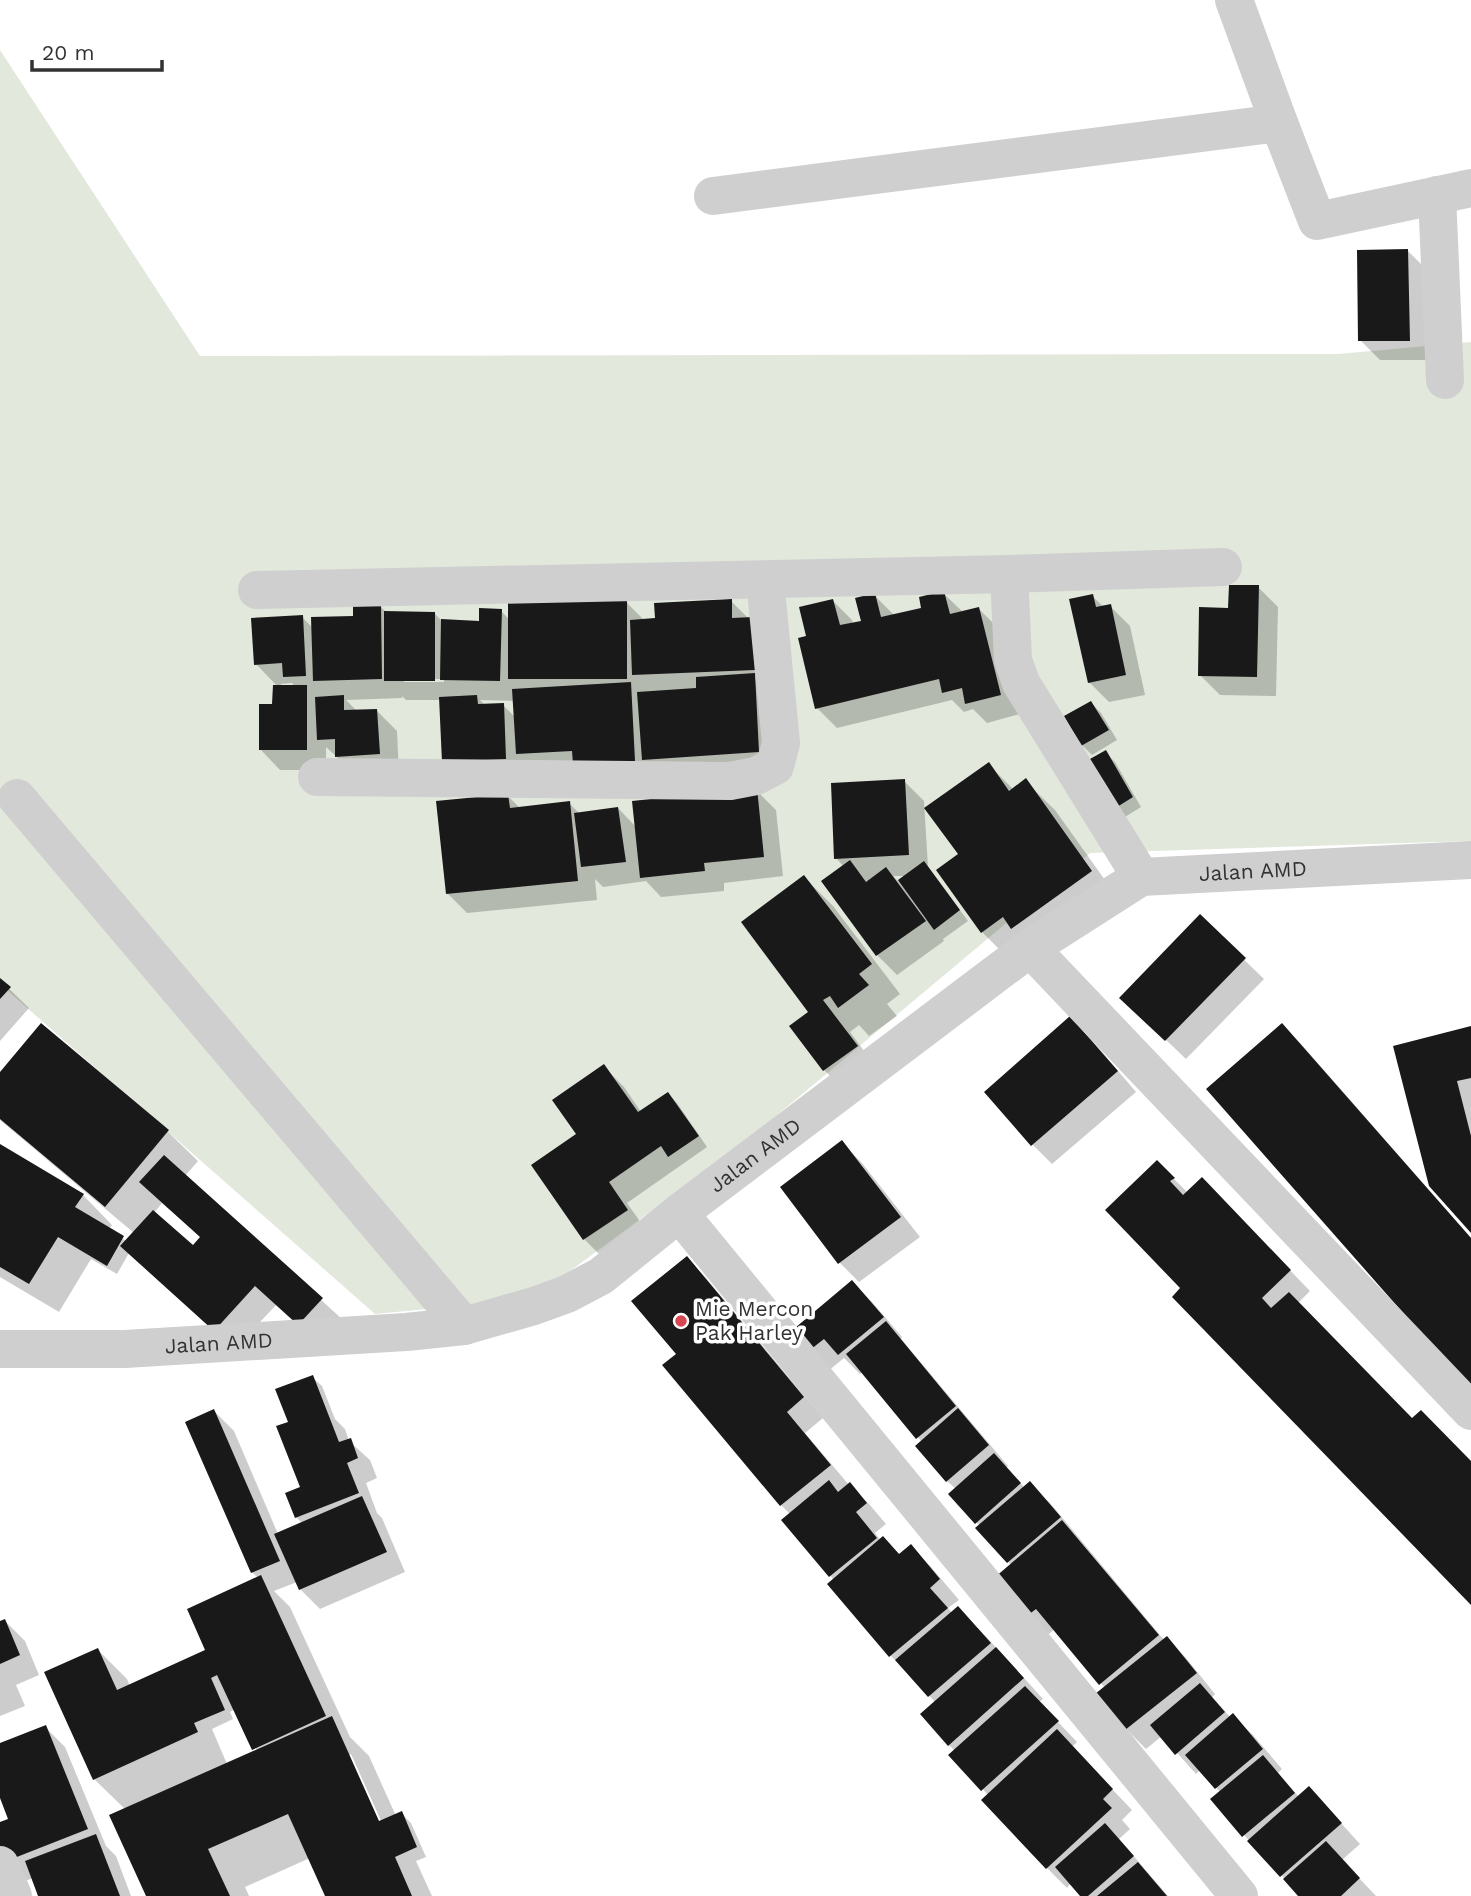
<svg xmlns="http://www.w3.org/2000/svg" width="1471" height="1896" font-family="'Work Sans',sans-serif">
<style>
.green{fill:#e2e8dc}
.shadow{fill:#0003;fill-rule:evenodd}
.building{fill:#191919}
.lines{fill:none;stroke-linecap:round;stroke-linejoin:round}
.minor{stroke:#cfcfcf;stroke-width:38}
.poi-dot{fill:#d64752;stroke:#fff;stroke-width:2.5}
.labels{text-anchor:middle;stroke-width:7;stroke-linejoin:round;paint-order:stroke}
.street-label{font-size:21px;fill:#323232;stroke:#fff}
.poi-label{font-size:21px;fill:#323232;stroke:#fff;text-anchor:start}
</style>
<rect width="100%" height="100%" fill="#fff"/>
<!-- green -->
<path class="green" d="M0 50 200 356 1338 354 1471 342V841L1090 853 745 1142 532 1299 375 1314 0 984Z"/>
<!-- shadow -->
<path class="shadow" d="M1408 251 1428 271 1429 360H1380L1360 340Z
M1258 587 1278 607 1276 696 1220 695 1200 675 1230 609Z
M943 593 964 613 979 609 999 629 1020 714 987 723 973 709 964 712 952 700 837 728 817 708 808 638 833 601 852 620 853 624 863 622 874 595 895 616 924 609Z
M1092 596 1104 607 1110 606 1130 626 1145 695 1109 702 1089 682Z
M731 601 749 619 778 771 538 773 525 760V778L464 781 441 700H406L402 696V698L346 700 357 711H377L397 731 399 774 339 759 326 747V770H280L261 750 278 687 256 664 302 617 313 628 355 618 380 606 387 613H434L442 621 481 622 501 611 509 619 626 602 645 621ZM404 679H444V682H404ZM292 683 295 687H281V684ZM480 700 515 701 516 718 503 705 486 706Z
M1091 703 1101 713 1117 740 1092 755 1082 745Z
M1105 752 1115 762 1141 807 1120 820Z
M988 764 1013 789 1025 781 1055 810 1120 901 1011 961 982 932 960 854Z
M904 781 924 801 928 867 968 921 943 939 944 941 897 975 877 955 844 867 836 858ZM893 876H906L898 881Z
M756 790 776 810 783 876 724 883V891L661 897 646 881 603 887 595 879 597 900 467 913 447 893 508 796 520 808 569 803 580 814 618 808 636 827Z
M804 877 833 906 900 994 887 1004 897 1016 869 1036 859 1025 850 1032 876 1067 844 1090 824 1070 810 1012Z
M1200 917 1264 979 1186 1059 1142 1017Z
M0 980 29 1008 0 1041Z
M1282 1025 1302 1045 1471 1238V1389Z
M41 1026 168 1132 198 1161 185 1176 342 1319 319 1344 276 1305 235 1349 129 1253 117 1274 91 1259 59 1312 0 1277V1146L83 1195 112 1225 109 1229 126 1241 134 1233 0 1120V1075ZM162 1203 202 1238 193 1248 154 1213Z
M1471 1027V1231L1395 1048Z
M1090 1038 1136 1092 1052 1164 1032 1144Z
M604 1067 624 1087 641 1112 668 1094 677 1103 707 1147 627 1203 646 1230 604 1259 584 1239 578 1135Z
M842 1143 862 1163 920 1237 859 1282 839 1262Z
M1157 1162 1188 1193 1222 1200 1310 1291 1298 1303 1413 1420 1471 1463V1603L1183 1288Z
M686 1258 706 1278 823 1418 805 1433 849 1485 869 1504 886 1524 875 1533 881 1541 883 1538 901 1556 911 1547 931 1567 959 1600 948 1608 952 1613 978 1628 1016 1669 1043 1699 1039 1702 1077 1742 1072 1747 1132 1810 1122 1820 1130 1829 1119 1839 1168 1896H1083L1071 1883 1067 1888 1047 1868 989 1796 951 1755 955 1751 949 1745 936 1703 891 1656 829 1585 834 1580 783 1520 790 1514 781 1505 678 1355Z
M852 1282 872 1302 902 1337 901 1339 1008 1466 1006 1468 1025 1488 1030 1484 1050 1503 1164 1640 1167 1638 1186 1658 1215 1694 1212 1697 1231 1718 1233 1716 1253 1735 1282 1769 1278 1773 1299 1797 1309 1788 1360 1844 1342 1860 1376 1896H1301L1244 1835 1221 1793 1200 1770 1196 1774 1162 1736 1146 1749 1126 1729 1105 1688 1055 1629 1040 1641 1011 1565 978 1528 980 1526 950 1494 956 1489 947 1481 922 1442 863 1371 860 1374 844 1358 827 1372 807 1352Z
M312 1377 322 1386 335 1419 345 1429 349 1441 370 1460 377 1478 366 1483 377 1513 382 1518 405 1572 320 1609 300 1589 297 1582 274 1591 290 1607 350 1737 369 1756 396 1816 401 1813 411 1823 426 1857 416 1861 432 1896H327L310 1858 245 1887 249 1896H148L125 1809 94 1779 98 1650 127 1679 130 1686 208 1651 258 1578 252 1572 214 1411 234 1431 278 1534 303 1524 296 1517 302 1488 290 1423ZM235 1709 257 1751 227 1764 212 1729 233 1719 230 1712ZM351 1754 382 1823H378L348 1756Z
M5 1621 25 1641 39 1675 16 1685 25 1706 0 1716V1623Z
M45 1727 65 1747 106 1846 116 1856 131 1896H41L33 1878 25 1881 0 1824 11 1820 0 1794V1745Z"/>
<!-- building -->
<path class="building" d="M1408 249 1410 341H1358L1357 250Z
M1229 585H1259L1257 677 1198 676 1199 607 1228 608Z
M944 591 950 614 979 607 1001 695 965 704 962 688 942 693 939 679 815 709 798 638 806 636 799 607 833 599 840 625 861 621 855 598 875 593 881 617 921 608 919 597Z
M1093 594 1096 607 1111 604 1126 675 1088 683 1069 599Z
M732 599V618L753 617 755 670 632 675 630 620 655 618 654 603Z
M627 600V679H508V601Z
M353 604H381L382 679 313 681 311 617 353 616Z
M479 608 502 609 500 681 440 680 441 619 479 621Z
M384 611 435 612V681H384Z
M303 615 306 676 283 677 282 663 254 665 251 618Z
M755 673 759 752 642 760 637 692 696 688V677Z
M631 682 635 761 573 764 572 751 516 754 512 689Z
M273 685H307V750H259V704H272Z
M344 695V710L377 709 380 754 335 757V739L317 740 315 697Z
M477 695 478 704 504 703 506 759 442 762 439 697Z
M1091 701 1109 730 1081 746 1064 716Z
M1106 750 1133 797 1109 812 1081 764Z
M989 762 1009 791 1026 778 1092 871 1011 929 1003 917 981 933 936 870 958 854 924 808Z
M905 779 909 855 834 859 831 783Z
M757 788 764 857 704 863 705 871 640 878 632 801Z
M508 794 510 808 570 801 578 881 446 894 436 801Z
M618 807 626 862 581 867 574 813Z
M850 860 866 882 886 867 926 921 876 956 821 881Z
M924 861 960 910 934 930 898 880Z
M804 875 872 964 859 974 869 985 838 1008 830 996 823 1000 858 1046 823 1071 789 1026 808 1012 741 922Z
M1200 914 1246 958 1165 1041 1119 998Z
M0 978 11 987 0 999Z
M1070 1016 1118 1071 1031 1146 984 1092Z
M41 1023 169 1130 105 1207 0 1119V1072Z
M1282 1023 1471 1238V1390L1206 1089Z
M1471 1026V1078L1457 1081 1471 1136V1233L1429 1186 1393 1046Z
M604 1064 638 1112 668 1092 699 1136 668 1157 661 1146 609 1182 628 1210 583 1240 531 1165 576 1134 552 1100Z
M842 1140 901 1217 838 1264 780 1187Z
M0 1144 84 1194 75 1207 124 1236 107 1266 58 1237 29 1284 0 1267Z
M164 1155 323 1298 298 1325 255 1286 214 1331 120 1246 153 1210 193 1245 200 1237 139 1182Z
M1157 1160 1175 1178 1170 1181 1183 1195 1202 1177 1291 1270 1262 1298 1271 1308 1289 1292 1412 1418 1421 1410 1471 1461V1605L1172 1297 1180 1288 1105 1210Z
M687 1256 804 1397 787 1412 831 1465 780 1506 662 1365 676 1354 631 1301Z
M852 1280 884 1317 838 1355 824 1339 806 1353 789 1333Z
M886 1321 956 1406 916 1439 846 1354Z
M313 1375 339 1442 351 1438 358 1458 347 1463 359 1493 295 1518 285 1493 300 1487 276 1426 288 1422 275 1389Z
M958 1408 989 1445 946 1482 915 1446Z
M214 1409 280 1561 251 1573 185 1422Z
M994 1453 1021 1483 975 1524 948 1494Z
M829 1480 838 1492 850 1482 867 1503 856 1512 877 1538 829 1577 781 1520Z
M1030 1481 1061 1517 1007 1563 975 1528Z
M362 1496 387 1552 299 1590 274 1534Z
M1062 1520 1159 1635 1099 1685 1036 1609 1019 1622 987 1584Z
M883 1536 899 1554 911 1544 940 1579 930 1588 948 1608 889 1657 827 1584Z
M261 1575 326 1716 252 1750 217 1675 211 1678 225 1710 194 1723 198 1732 93 1780 44 1672 98 1648 117 1690 205 1650 187 1609Z
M958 1606 991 1643 928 1697 895 1660Z
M5 1619 20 1655 0 1664V1621Z
M1167 1636 1197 1673 1125 1730 1095 1694Z
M996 1647 1024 1678 948 1746 920 1714Z
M1200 1683 1225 1712 1175 1755 1150 1725Z
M1025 1686 1059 1721 981 1791 948 1755Z
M1233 1713 1263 1749 1215 1789 1185 1755Z
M332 1716 379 1821 402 1811 417 1847 395 1857 412 1896H325L288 1814 208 1849 230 1896H146L109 1815Z
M46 1725 88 1829 4 1862 0 1853V1822L8 1819 0 1798V1743Z
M1057 1729 1113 1789 1103 1799 1112 1808 1046 1869 981 1800Z
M1263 1755 1295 1793 1242 1837 1210 1799Z
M1309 1786 1342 1823 1280 1877 1247 1841Z
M1105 1823 1134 1856 1088 1896H1080L1055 1867Z
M96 1834 120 1896H38L25 1861Z
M1326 1841 1360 1878 1341 1896H1298L1283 1879Z
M1138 1862 1167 1896H1097Z"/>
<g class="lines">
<!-- minor -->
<g class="minor">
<path d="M1234 0 1279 123 1317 221 1471 188"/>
<path d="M1437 195 1445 380"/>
<path d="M713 196 1279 123"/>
<path d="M1009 574 1223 567"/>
<path d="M257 590 1009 574 1013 660 1021 683 1141 877"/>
<path d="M317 777 730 781 756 776 775 766 781 743 765 580"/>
<path d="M17 798 464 1326"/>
<path d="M1030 948 1471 1411"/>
<path d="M679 1213 1239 1896"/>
<path id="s1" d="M0 1349H125L406 1332 464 1326 534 1306 567 1294 601 1276 679 1213 1030 948 1141 877 1471 860"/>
<path d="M0 1865 13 1896"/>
</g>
</g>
<!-- markers -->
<circle class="poi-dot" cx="681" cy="1321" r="7"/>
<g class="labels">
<!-- street labels -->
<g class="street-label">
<text dy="7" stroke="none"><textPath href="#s1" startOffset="1395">Jalan AMD</textPath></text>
<text dy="7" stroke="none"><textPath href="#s1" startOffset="807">Jalan AMD</textPath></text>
<text dy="7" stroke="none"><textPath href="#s1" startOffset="219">Jalan AMD</textPath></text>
</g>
<!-- poi labels -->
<g class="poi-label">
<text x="695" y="1316">Mie Mercon<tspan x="695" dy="24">Pak Harley</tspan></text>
</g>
</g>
<!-- scale -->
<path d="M32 60v10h130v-10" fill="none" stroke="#323232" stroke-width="3.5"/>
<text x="42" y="60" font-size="21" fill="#323232" stroke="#ffffff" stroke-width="5" paint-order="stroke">20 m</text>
</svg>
